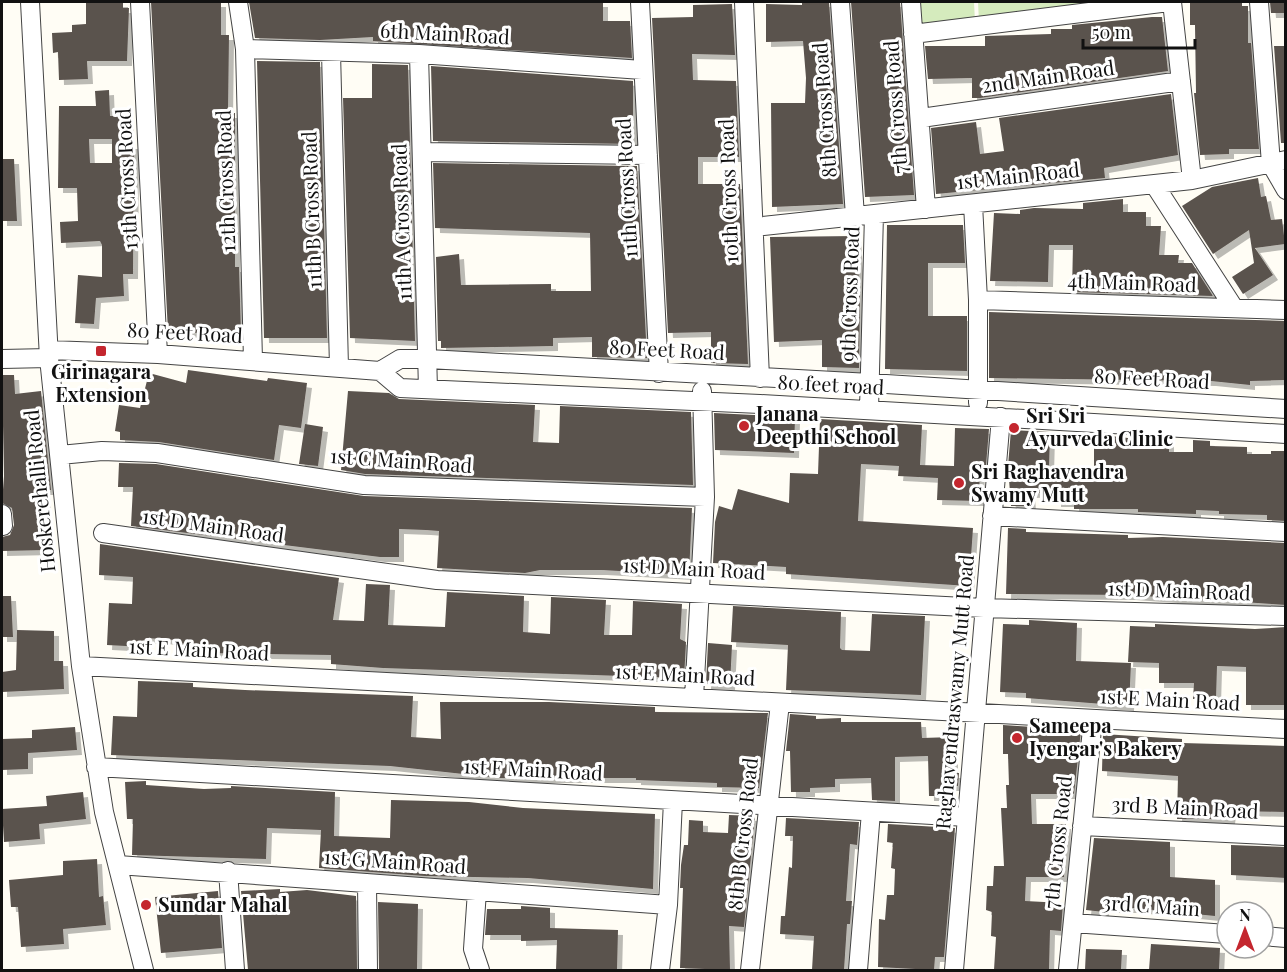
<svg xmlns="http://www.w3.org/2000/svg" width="1287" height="972" font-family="'Playfair Display',serif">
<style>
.green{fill:#d5ebbd}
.building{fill:#5a524d;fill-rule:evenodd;filter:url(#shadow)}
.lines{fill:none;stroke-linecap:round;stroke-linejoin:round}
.minor-casing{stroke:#444;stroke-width:20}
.minor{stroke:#fff;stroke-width:18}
.poi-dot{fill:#c4262e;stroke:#fff;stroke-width:2}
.labels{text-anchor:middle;stroke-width:6;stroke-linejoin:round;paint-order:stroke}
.street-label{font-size:20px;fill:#111;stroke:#fff}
.poi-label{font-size:20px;font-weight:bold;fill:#111;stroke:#fff;text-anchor:start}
</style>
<defs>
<filter id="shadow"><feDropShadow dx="5" dy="5" stdDeviation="0" flood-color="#0004"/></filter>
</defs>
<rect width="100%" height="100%" fill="#fffdf5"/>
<!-- green -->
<path class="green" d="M916 2H974L975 22 918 29Z
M978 2H1150L979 22Z"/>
<!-- building -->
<path class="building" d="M86 2H123V8H129L127 61H87L88 79 59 80 58 52 53 53 52 33 72 32V25L86 24Z
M151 2H221V35H229L228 113H235V267H239L241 334 168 332Z
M249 2H603V21H630L632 58 373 41V37L320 40 255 38Z
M802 2H829L843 204 772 207 771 103H805L806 78 803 41 766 42V4L802 5Z
M851 2H900L914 195 865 197Z
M1190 2H1242V6H1248V43H1251L1259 149H1229V154L1200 155 1194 93H1196L1195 25H1190Z
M1270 2H1286V13H1271Z
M732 4 735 55 692 54 693 80 736 81 739 157H698V184H740L748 364 711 363V332L668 333 652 18 693 17V5Z
M1152 17H1162L1168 71 980 98H972V78L928 79 925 46H985V36L1051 34V29H1072V25Z
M1274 46H1286V143H1281Z
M257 61 320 62 327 338H264Z
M372 64 408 65 415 341 350 338 343 98H372Z
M431 66 633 81V144L433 141Z
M109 90 110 116H128L129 144H134L133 274H123L124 296 96 298 94 324 75 323 78 275 102 277V245L100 241 61 243 60 222 78 221 77 188H58L59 106H96L95 91ZM89 139H112V163H90Z
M1171 94 1178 155 1104 168 1105 178 936 194 931 128 976 122 980 154 1004 151 999 118Z
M2 159H14L17 221H2Z
M433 163 637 166 647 358 592 357V337L553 338V346L441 348V341H438L436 257 459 254 461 285 551 284V291H591L590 233 435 228Z
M1258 178 1261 197 1266 196 1271 220 1282 219 1285 244 1255 248 1273 275 1243 294 1232 277 1254 263 1249 230 1213 254 1182 206 1212 187Z
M1123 199V212H1146V226H1161L1159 255H1179L1178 263H1192L1213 296 1072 292 1073 245H1049L1048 282 990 281 994 213 1020 214V210L1034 208 1083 209V203Z
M887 225H963L965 263H928V316H967V371L885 369Z
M856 236 860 296 859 368 822 367V340L774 342 770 237Z
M989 312 1286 321V380L1250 381V385L1211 381 989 378Z
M188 370 267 381 268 378 307 383 301 428 279 425 274 460 159 442 120 440V432L115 431 119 405 140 408 149 373 186 383Z
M2 375H14L15 394 41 391 51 490H45L47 550 2 551V537L10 535 14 525 12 508 2 503 4 476Z
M348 391 389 393 399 399 535 405 533 442 559 443 560 406 691 412 693 485 365 474 341 470Z
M714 413 795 417 794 453 715 450Z
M820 419 922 425 920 465 954 466 955 428 989 429 986 465H980L979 501 937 500 938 478 898 476 899 466 861 464 858 521 973 528 969 586 786 574V567L713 563 715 522 719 506 732 510 738 489 789 503 790 473 818 474Z
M305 424 323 427 318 466 299 464Z
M1011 430 1050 432 1049 469 1094 470V434L1128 438V442L1153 443V438L1169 439V452H1193V440L1210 441V446L1247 447V454H1271V451H1286V521L1267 520V515L1219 514V511L1196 510V514L1138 512V509H1074V502H1056V492L1030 493 1031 506H1011L1008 466Z
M119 463 156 464 364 496 692 508 689 575 602 570H540L525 573 437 568 439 531 426 530 399 529V557H380L131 526 133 487H118Z
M1008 528 1026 529V532L1128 535V538L1163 537 1286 543V605L1213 600 1172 601V598L1131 595 1006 594Z
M100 544 339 578 333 620 364 621 366 584 390 585 388 625 445 627 447 592 524 596 523 632 550 634 551 597 606 600 604 635H632L633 601 682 604 680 639 686 642 684 678 383 668 331 664V655L202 653V647L174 645 175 640 146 638 145 647 107 645 109 603 132 604 133 577 99 575Z
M2 596H11L13 637H2Z
M733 606 841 612 840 648 842 650 870 651 872 614 925 616 921 695 786 690 788 645 731 642Z
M1029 620 1077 623 1076 661 1131 663 1129 706 1026 698V693L1000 692 1003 624 1029 625Z
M1155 624 1255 629 1286 627V705H1246V667L1217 666 1216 699H1193L1194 683H1159V663L1128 662 1130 626 1155 627Z
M17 630 54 631V661H63L64 689 2 692V672L16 670Z
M708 643 732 645 730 685 706 684Z
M138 681 193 683V687L245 690 413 696 411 737 441 739 440 702H549L655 707V712L768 713 759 788 717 787V783L636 780V778H500L390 766 111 755 113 716 137 717Z
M790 714 816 716V719L841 718V722H921L922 738 953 737V773H959L958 786H948L949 796H929L928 756 895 757V801L872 800 871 778 835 779V787L810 788V792H791L790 751H786Z
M1003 725 1081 730 1074 794H1031L1032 824H1066L1064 877H1026L1025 901 1063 903 1061 931 1050 930 1049 970H994L996 937 991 936 992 912 986 910 987 886H993L994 866H1004L1001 808H1007L1006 785H1009L1008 754H1003Z
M75 727 77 750 28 753V769L2 770V739L32 738V730Z
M1103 734 1182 739V743L1286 746V812L1231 811 1230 819H1177L1178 776 1102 771Z
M146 781V785L204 789 231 788V786L335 792 334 836 390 838 391 800 469 802 523 808 655 814 653 889 528 878 425 876 319 868 321 830 267 828 266 859 132 855 133 819H127L125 782Z
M83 792 86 819 39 824 40 839 4 842 2 809 47 806 46 796Z
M729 815 755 816 744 927 729 926 730 970 680 968 683 888H680L681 865 684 845H688L689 820 703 821V832L728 833Z
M786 818 859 822 857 845 850 844 846 901H852L850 924H847L844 970H812L814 936 780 934 781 916H785L789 867 792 868 793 836H785Z
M888 824 955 828 944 957H935L934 970 878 967 879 919 885 920 887 895H894L895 869 891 868 893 843 887 842Z
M1094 838 1170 842V877L1215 880V916L1134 908H1104V912L1086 910Z
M1231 845 1286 847V878L1231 875Z
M97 859 99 897 103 896 106 925 63 929 64 944 21 947 18 907H11L9 880 63 875V861Z
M280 889V892L307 890 356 896 357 969 248 970 241 891Z
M218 891 222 948 161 953 155 897Z
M378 902 418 904 417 970H379Z
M521 906 550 908V928L618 930 617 970H556L557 940 521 941V935H485L487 909H521Z
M1151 944 1220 948 1219 970H1149Z
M1086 949 1122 950 1121 970H1085Z"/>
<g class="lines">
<defs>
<path id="minor" d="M30 2 49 358 81 666 104 812 144 970
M140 2 158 354
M238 2 245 49 253 360
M640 2 659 373
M744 2 760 378
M840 2 855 216
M911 2 926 209
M1172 2 1192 180
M1259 2 1271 164 1286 190
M913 34 1169 2
M245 49 419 54 642 70
M331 52 339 367
M419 54 428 389
M921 118 1181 81
M422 152 648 155
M1154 184 1234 308
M973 204 978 300V403
M754 227 1192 180 1286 160
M978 300 1286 310
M49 350 158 354 380 371 400 359H428L870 383 1286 409
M2 359 49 358
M380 371 400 388 760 404 1286 434
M869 410 874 214
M60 455 102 451 157 453 364 485 705 497
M2 514 3 526
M992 516 1286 532
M103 533 437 580 984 608 1286 616
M81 666 1286 729
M694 698 705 497 702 391
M96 767 967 817
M1082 826 1286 836
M118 865 668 905
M228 871 235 970
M367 883 368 970
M477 891 473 949 480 970
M1073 923 1227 934
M1263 936 1286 938
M660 970 668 905 673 801
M750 970 780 703
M858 970 871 812
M954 970 1001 417
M1068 970 1093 719"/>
</defs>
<!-- minor casing -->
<use href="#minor" class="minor-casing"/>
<!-- minor -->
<use href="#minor" class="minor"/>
</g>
<!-- markers -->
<g class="poi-dot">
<rect x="95" y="345" width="12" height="12" rx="3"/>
<circle cx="744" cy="426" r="6"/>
<circle cx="1014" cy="428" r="6"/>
<circle cx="959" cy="483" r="6"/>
<circle cx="1017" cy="738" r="6"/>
<circle cx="146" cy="905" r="6"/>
</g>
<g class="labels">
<!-- street labels -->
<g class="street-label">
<text transform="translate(445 34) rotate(3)" y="7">6th Main Road</text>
<text transform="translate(1048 77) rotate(-8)" y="7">2nd Main Road</text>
<text transform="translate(896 107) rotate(-94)" y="7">7th Cross Road</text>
<text transform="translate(825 110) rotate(-94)" y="7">8th Cross Road</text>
<text transform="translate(1018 176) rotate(-6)" y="7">1st Main Road</text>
<text transform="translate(127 179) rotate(-93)" y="7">13th Cross Road</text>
<text transform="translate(226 181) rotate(-92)" y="7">12th Cross Road</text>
<text transform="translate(627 188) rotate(-93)" y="7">11th Cross Road</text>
<text transform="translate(729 191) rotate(-92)" y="7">10th Cross Road</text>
<text transform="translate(312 210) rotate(-92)" y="7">11th B Cross Road</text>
<text transform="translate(402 222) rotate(-92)" y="7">11th A Cross Road</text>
<text transform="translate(1132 283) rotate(2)" y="7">4th Main Road</text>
<text transform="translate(850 294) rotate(-88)" y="7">9th Cross Road</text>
<text transform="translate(185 333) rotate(3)" y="7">80 Feet Road</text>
<text transform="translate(667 350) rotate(3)" y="7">80 Feet Road</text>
<text transform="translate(1152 379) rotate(3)" y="7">80 Feet Road</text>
<text transform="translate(831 385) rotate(3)" y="7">80 feet road</text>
<text transform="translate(401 461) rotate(4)" y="7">1st C Main Road</text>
<text transform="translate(40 491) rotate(-96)" y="7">Hoskerehalli Road</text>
<text transform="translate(213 526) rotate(8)" y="7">1st D Main Road</text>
<text transform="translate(694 569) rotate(3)" y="7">1st D Main Road</text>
<text transform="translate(1179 591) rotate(2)" y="7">1st D Main Road</text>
<text transform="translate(199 650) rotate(3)" y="7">1st E Main Road</text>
<text transform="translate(685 675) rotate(3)" y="7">1st E Main Road</text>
<text transform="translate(955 692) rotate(-85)" y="7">Raghavendraswamy Mutt Road</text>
<text transform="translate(1170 700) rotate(3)" y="7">1st E Main Road</text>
<text transform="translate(533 770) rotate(3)" y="7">1st F Main Road</text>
<text transform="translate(1185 808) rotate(3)" y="7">3rd B Main Road</text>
<text transform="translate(743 834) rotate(-84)" y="7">8th B Cross Road</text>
<text transform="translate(1058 842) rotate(-84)" y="7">7th Cross Road</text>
<text transform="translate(395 862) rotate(4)" y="7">1st G Main Road</text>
<text transform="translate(1151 906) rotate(4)" y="7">3rd C Main</text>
</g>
<!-- poi labels -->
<g class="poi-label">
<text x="101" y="379" text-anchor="middle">Girinagara<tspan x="101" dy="23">Extension</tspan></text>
<text x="756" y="421">Janana<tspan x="756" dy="23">Deepthi School</tspan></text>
<text x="1026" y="423">Sri Sri<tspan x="1026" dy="23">Ayurveda Clinic</tspan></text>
<text x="971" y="479">Sri Raghavendra<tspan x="971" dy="23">Swamy Mutt</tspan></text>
<text x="1029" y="733">Sameepa<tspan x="1029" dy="23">Iyengar's Bakery</tspan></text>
<text x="158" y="912">Sundar Mahal</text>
</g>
</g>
<!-- border -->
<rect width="1287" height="972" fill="none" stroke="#111111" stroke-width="6"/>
<!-- north arrow -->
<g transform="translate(1245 930)"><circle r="28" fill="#ffffff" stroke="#a0a0a0" stroke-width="1.5"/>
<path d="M0-4.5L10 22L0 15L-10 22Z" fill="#c4262e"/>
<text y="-9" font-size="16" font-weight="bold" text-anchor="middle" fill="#111111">N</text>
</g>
<!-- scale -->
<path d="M1083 39v9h112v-9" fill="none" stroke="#111111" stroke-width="3"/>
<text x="1092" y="39" font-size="18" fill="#111111" stroke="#ffffff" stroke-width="4.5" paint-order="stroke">50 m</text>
</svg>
